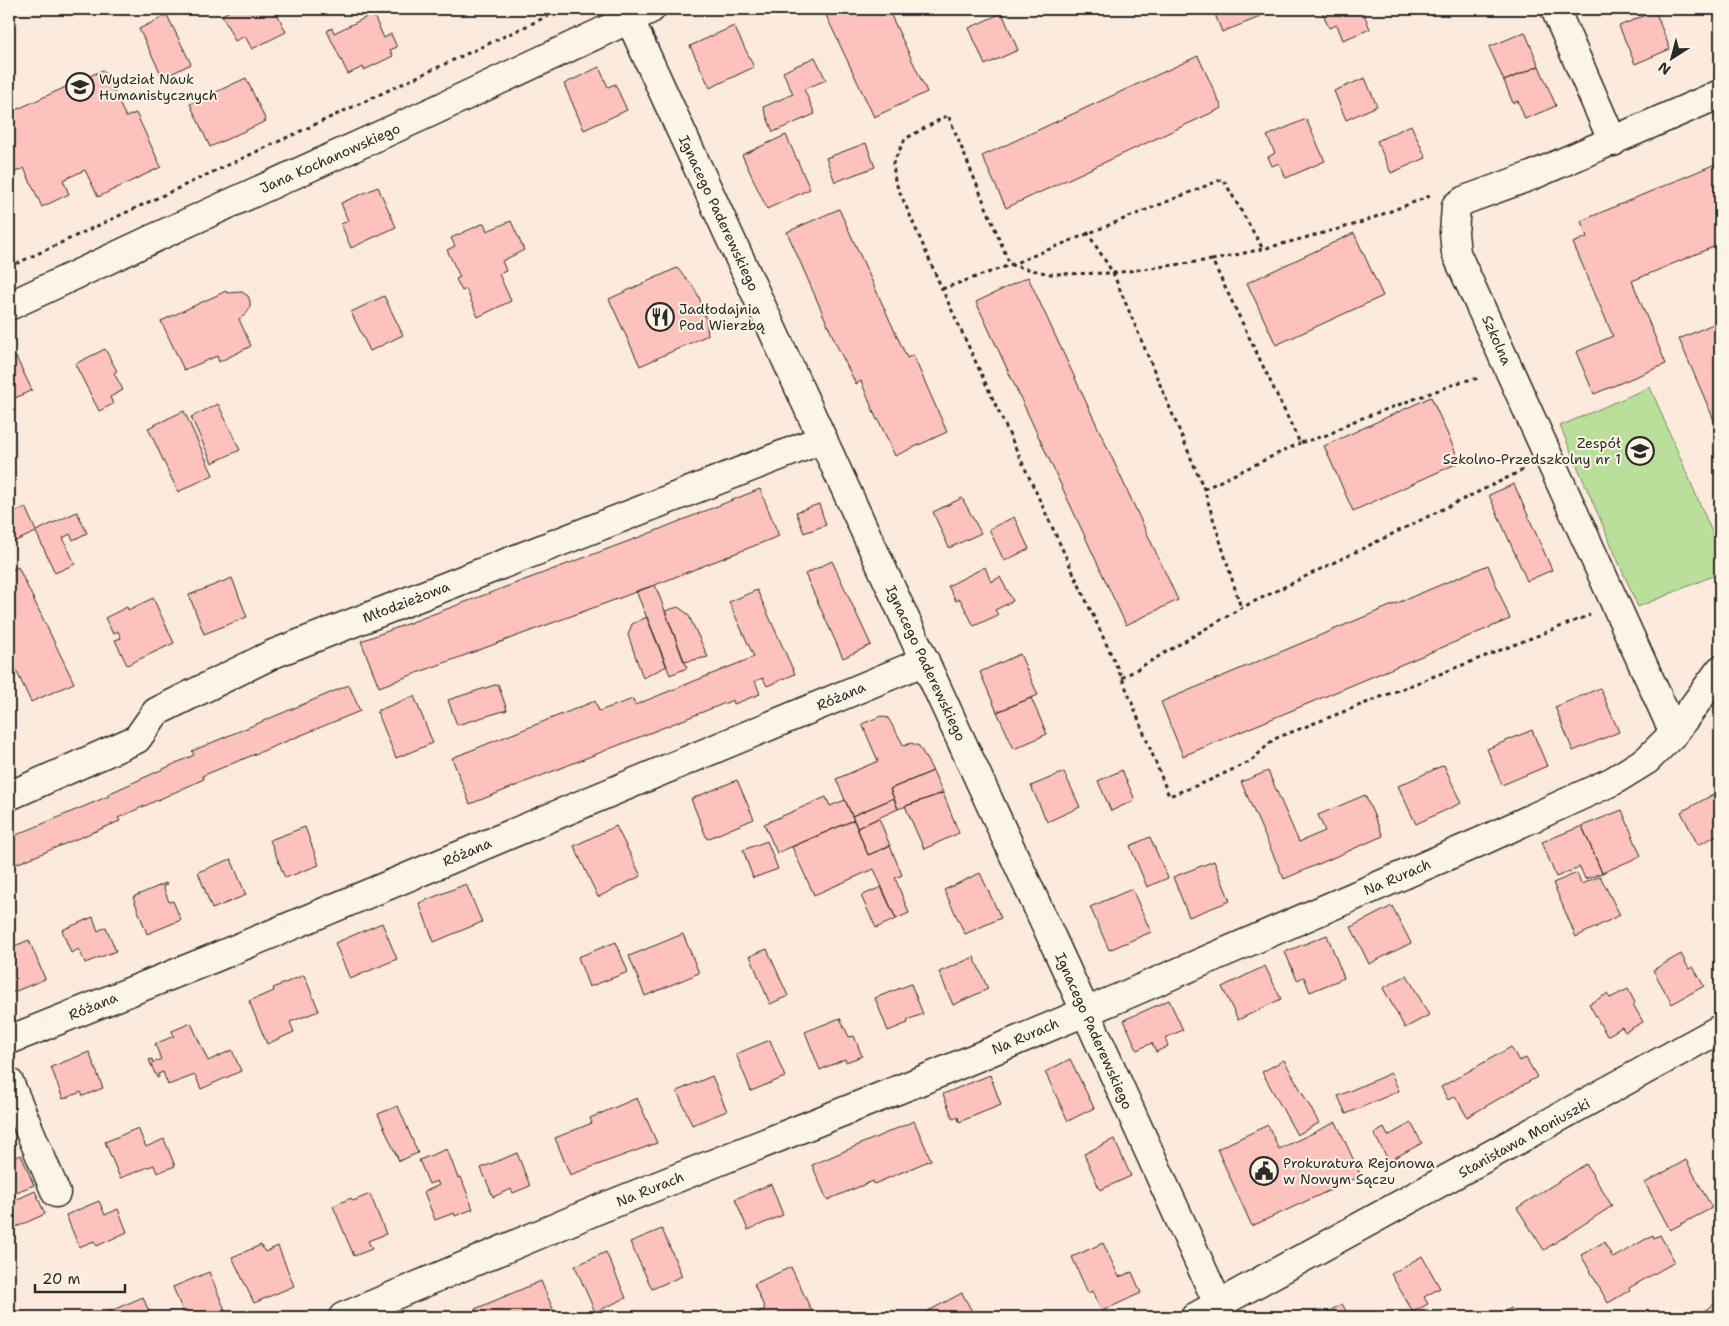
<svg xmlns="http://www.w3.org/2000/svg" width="1729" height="1326" font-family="'Shantell Sans',sans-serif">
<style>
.green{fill:#badf9a;stroke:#728562}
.building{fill:#fec2bc;stroke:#2b2b2b}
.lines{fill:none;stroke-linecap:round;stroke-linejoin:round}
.minor-casing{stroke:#2b2b2b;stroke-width:31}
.tertiary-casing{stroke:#2b2b2b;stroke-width:31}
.path{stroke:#2b2b2b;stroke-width:3;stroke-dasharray:4 4;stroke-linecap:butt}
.minor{stroke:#fcf5e5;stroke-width:28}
.tertiary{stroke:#fcf5e5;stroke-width:28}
.labels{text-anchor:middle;stroke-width:4;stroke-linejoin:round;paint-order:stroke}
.poi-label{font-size:14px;fill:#2b2b2b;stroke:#fcf5e5;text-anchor:start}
.street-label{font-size:14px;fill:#2b2b2b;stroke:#fcf5e5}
</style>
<rect width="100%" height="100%" fill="#fcebdd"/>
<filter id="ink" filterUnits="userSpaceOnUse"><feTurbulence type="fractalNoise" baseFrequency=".02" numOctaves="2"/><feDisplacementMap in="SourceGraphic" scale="10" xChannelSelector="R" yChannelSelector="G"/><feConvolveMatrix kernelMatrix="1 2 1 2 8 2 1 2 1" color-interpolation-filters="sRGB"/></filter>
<g filter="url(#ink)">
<!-- green -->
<path class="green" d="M1650 387 1720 551V573L1638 607 1560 426Z"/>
<!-- building -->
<path class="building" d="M233 9H275L286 32 252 49 245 36 235 41 222 15Z
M823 9H888L927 92 874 117Z
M1213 9H1256L1260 17 1222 32Z
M1321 9H1362L1370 29 1343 40 1337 25 1329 28Z
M1655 11 1670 49 1635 64 1619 26Z
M1002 13 1018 50 985 65 969 28Z
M373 14 384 38 391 34 397 47 390 50 393 56 364 70 363 67 348 74 327 31 332 28 334 33Z
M167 15 191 64 163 78 139 29Z
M734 26 754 67 710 88 690 46Z
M1525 32 1539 66 1504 81 1489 47Z
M1198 56 1222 108 1006 208 982 156Z
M815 57 826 80 804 89 815 114 773 132 763 107 793 94 783 72Z
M1539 66 1556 106 1525 119 1518 101 1513 103 1504 81Z
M599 67 608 87 615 84 627 110 584 130 564 84Z
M103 70 126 117 136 113 161 167 98 197 85 170 63 180 69 194 42 207 24 168 9 175V113Z
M246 78 266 121 210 147 190 104Z
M1365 78 1377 106 1346 120 1334 91Z
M1306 119 1325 161 1286 178 1279 163 1272 166 1268 157 1275 153 1267 136Z
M1411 125 1426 158 1391 173 1377 141Z
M786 135 810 189 767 209 742 155Z
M866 143 875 167 835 182 826 158Z
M1720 162V244L1632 281 1666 364 1594 394 1576 352 1613 336 1573 243 1587 237 1581 221Z
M378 187 396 227 351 248 341 224 348 221 341 203Z
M839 209 907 358 913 355 947 432 895 456 878 419 877 420 861 381 856 384 837 346 787 232Z
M511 221 524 250 502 261 506 271 499 274 511 301 478 317 466 289 462 291 456 279 460 277 447 250 455 246 451 238 484 223 487 231Z
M1354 233 1383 296 1276 345 1247 283Z
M677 268 693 286 699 297 706 319 708 335 640 366 609 299Z
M1028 277 1178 600 1126 625 976 302Z
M226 291 227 293 242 292 248 296 250 301V307L246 314 239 319 251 346 219 362 217 356 184 370 161 321Z
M384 296 403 335 370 351 351 312Z
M1720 321V434L1679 339Z
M105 349 117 371 114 373 123 390 110 397 113 404 99 411 75 364Z
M16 357 32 390 9 401V361Z
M1431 397 1460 462 1353 511 1324 446Z
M218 404 240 450 212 463 191 417Z
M184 411 213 475 178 492 148 428Z
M1514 484 1552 570 1527 581 1489 495Z
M760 489 779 536 655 585 379 687 361 641 645 535Z
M962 498 981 533 949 548 933 512Z
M819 504 826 525 804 533 796 512Z
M25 507 36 531 77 512 87 533 73 540 70 534 63 538 75 564 55 573 36 532 9 544V515Z
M1014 517 1029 549 1004 561 989 529Z
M832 561 871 645 843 658 805 574Z
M1488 565 1510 619 1183 756 1161 702Z
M18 567 74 683 31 702 9 655V571Z
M985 567 991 582 1000 577 1013 601 995 610 998 615 974 626 960 599 956 601 948 586Z
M232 578 247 617 204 634 189 595Z
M655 585 687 668 670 675 636 591Z
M757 590 795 674 767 686 763 678 755 681 760 694 734 704 733 700 470 804 452 758 595 701 599 711 633 699 635 705 754 657 729 602Z
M153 598 174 643 127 665 115 640 121 638 118 631 113 634 105 618 127 607 128 610Z
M678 607 688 614 708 657 684 662 665 611Z
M647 617 667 666 643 678 628 635 632 624Z
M1020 654 1038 695 997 712 980 672Z
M498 684 507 710 457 725 448 700Z
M349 685 360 711 202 776 204 779 118 818 120 821 9 867V838L109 796 108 794 194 755 192 751Z
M1600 688 1619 732 1573 751 1555 707Z
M414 696 433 743 396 758 377 711Z
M1031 698 1047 734 1014 749 997 712Z
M881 716 888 718 904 746 911 743 919 746 933 771 890 789 894 798 852 816 836 779 878 761 862 724Z
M1532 730 1547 766 1502 785 1487 749Z
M1444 765 1461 803 1416 824 1398 786Z
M1122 770 1135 800 1111 811 1098 781Z
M933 771 943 793 898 809 890 789Z
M1268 771 1299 842 1325 831 1318 815 1365 795 1383 836 1284 879 1241 782Z
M1064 772 1080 807 1047 822 1031 786Z
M737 780 754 819 707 839 691 799Z
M943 793 959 833 924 849 905 806Z
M1716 793 1720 803V834L1698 845 1681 812Z
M826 797 830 806 845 800 854 820 777 853 764 824Z
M894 798 898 809 857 828 852 816Z
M1622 810 1641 856 1602 873 1582 826Z
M879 818 890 846 868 855 857 828Z
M854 820 868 855 890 846 902 875 895 878 909 913 896 919 874 869 814 895 792 847Z
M616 826 641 876 598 897 574 846Z
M1582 826 1602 873 1585 879 1580 867 1556 877 1542 842Z
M305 827 319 865 285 878 270 840Z
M1150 837 1168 878 1147 887 1130 846Z
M767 841 778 869 753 878 743 850Z
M231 859 246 895 212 909 198 872Z
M1214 861 1230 901 1189 917 1173 877Z
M980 873 1001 918 965 934 944 890Z
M1577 873 1581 884 1600 876 1620 915 1576 937 1553 883Z
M166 883 167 885 163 886 169 902 173 901 181 920 147 934 133 897Z
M466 884 482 922 434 942 419 903Z
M881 887 896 919 876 928 861 896Z
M1132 889 1151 932 1109 950 1090 907Z
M1392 906 1411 943 1369 964 1351 927Z
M93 917 98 931 106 927 116 951 85 963 79 949 71 953 62 930Z
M382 923 397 959 350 979 335 943Z
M683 934 699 973 645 996 629 956Z
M1327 935 1344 978 1310 992 1304 977 1297 980 1285 952Z
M9 939 12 947 29 940 45 979 9 994Z
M616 942 628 972 589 987 578 957Z
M767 949 788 996 770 1004 750 956Z
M1681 954 1689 969 1693 967 1704 986 1672 1004 1653 970Z
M974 957 988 989 953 1005 939 972Z
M1265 966 1281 999 1238 1020 1222 987Z
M304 975 319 1011 290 1022 294 1032 267 1044 249 1001 274 991 273 988Z
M1407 975 1429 1015 1405 1028 1383 988Z
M911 984 923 1014 907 1020 908 1023 888 1031 875 998Z
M1628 989 1635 1003 1633 1004 1643 1022 1625 1032 1622 1027 1607 1036 1589 1004 1607 994 1610 998Z
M1169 1000 1183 1030 1165 1038 1168 1046 1156 1052 1152 1043 1137 1050 1124 1020Z
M840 1018 849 1037 854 1036 862 1056 846 1062 845 1059 820 1070 805 1032Z
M191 1023 208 1061 232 1050 241 1071 201 1089 195 1075 168 1085 163 1072 158 1074 159 1077 157 1078 149 1060 152 1059 153 1063 161 1059 155 1044 174 1036 172 1031Z
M770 1040 785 1077 751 1091 736 1054Z
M1511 1047 1519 1061 1526 1058 1537 1077 1467 1117 1455 1096 1448 1100 1441 1087Z
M89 1052 103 1088 83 1096 81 1092 63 1099 51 1067Z
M1070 1059 1094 1108 1068 1121 1045 1072Z
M1284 1060 1319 1123 1297 1135 1262 1072Z
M1391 1073 1399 1091 1346 1114 1338 1096Z
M990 1075 1001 1105 959 1122 958 1117 953 1119 943 1094Z
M712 1076 727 1111 692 1125 677 1091Z
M637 1098 657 1143 570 1175 555 1138 592 1123 590 1118Z
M398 1106 418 1153 399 1161 378 1114Z
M914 1121 931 1160 874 1184 873 1181 827 1200 812 1165Z
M1336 1122 1361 1176 1252 1226 1217 1149 1268 1125 1279 1149Z
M1411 1123 1422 1143 1389 1161 1374 1134 1384 1128 1388 1136Z
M138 1128 146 1147 164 1139 175 1166 157 1173 154 1165 120 1178 105 1142Z
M1114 1139 1131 1176 1100 1190 1084 1154Z
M447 1149 458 1178 461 1177 473 1209 455 1216 454 1213 435 1220 424 1192 439 1185 437 1181 429 1184 419 1160Z
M517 1153 530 1186 513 1193 511 1189 493 1197 481 1168Z
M21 1155 34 1185 9 1195V1160Z
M1686 1160 1712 1208 1670 1230 1645 1183Z
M1586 1164 1612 1206 1544 1250 1517 1208Z
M771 1184 783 1215 748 1230 735 1199Z
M35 1191 45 1214 12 1229 9 1222V1203Z
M370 1194 386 1234 368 1241 372 1249 354 1256 333 1206 351 1198 353 1201Z
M99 1201 105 1215 118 1209 127 1232 97 1246 94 1241 79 1247 66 1215Z
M662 1229 682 1276 652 1289 630 1242Z
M1653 1235 1654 1238 1660 1235 1675 1262 1629 1288 1630 1290 1608 1303 1581 1255 1604 1242 1613 1258Z
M1103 1243 1119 1277 1132 1272 1141 1293 1102 1311 1093 1291 1088 1293 1072 1257Z
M261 1245 265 1252 278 1246 294 1286 254 1303 232 1257Z
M606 1252 626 1298 595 1312 575 1266Z
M1422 1256 1440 1288 1424 1297 1428 1304 1413 1312 1391 1274Z
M791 1267 814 1316 811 1317H748L765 1309 754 1284Z
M209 1272 225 1310 208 1317H206L205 1313 196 1317H185L173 1287Z
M541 1281 555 1314 547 1317H478L475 1309Z
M962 1293 975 1317H917Z
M143 1297 151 1317H108L106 1313Z
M1720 1300V1317H1695Z
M1342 1304 1350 1317H1319Z
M1511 1308 1517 1317H1496Z"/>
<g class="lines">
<defs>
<path id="minor" d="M1555 9 1613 142
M9 306 176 228 429 113 651 9
M1674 733 1456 253 1454 233 1456 206 1465 200 1531 176 1720 94
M9 796 137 739 156 712 273 654 823 439
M9 1040 214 958 925 661
M9 1082 56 1193
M343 1317 597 1210 925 1079 1121 997 1482 841 1613 781 1647 760 1674 733 1720 670
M1195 1317 1720 1029"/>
<path id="tertiary" d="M625 9 1067 971 1224 1317"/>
</defs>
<!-- minor casing -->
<use href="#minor" class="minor-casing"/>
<!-- tertiary casing -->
<use href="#tertiary" class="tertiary-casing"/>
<!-- path -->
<path class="path" d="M1430 196 1357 224 1263 249 1212 260 1300 443 1330 434 1349 423 1463 381 1481 378
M1087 232 1113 273 1204 489 1241 608
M1212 260 1113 273 1050 274 1010 265 948 115 905 139 893 163 895 181 942 289 1122 678 1169 796 1206 782 1251 761 1274 739 1590 615
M9 267 563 9
M942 289 1010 265 1223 179 1263 249
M1204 489 1300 443
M1122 678 1241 608 1523 470"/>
<!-- minor -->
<use href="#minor" class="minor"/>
<!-- tertiary -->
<use href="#tertiary" class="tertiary"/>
</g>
</g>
<!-- icons -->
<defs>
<symbol id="university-ring" viewBox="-11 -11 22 22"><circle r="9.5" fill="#fcf5e5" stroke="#2b2b2b" stroke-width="1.5"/><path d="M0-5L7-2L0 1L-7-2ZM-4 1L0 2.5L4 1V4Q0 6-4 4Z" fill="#2b2b2b"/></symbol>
<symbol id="restaurant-ring" viewBox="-11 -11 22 22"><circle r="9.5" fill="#fcf5e5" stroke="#2b2b2b" stroke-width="1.5"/><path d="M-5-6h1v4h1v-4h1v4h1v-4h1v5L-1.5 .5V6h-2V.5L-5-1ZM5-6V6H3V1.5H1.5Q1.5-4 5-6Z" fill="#2b2b2b"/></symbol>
<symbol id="school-ring" viewBox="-11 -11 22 22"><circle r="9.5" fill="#fcf5e5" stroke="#2b2b2b" stroke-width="1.5"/><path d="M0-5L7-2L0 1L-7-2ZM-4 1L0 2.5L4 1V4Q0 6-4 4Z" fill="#2b2b2b"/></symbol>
<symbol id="civic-ring" viewBox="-11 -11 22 22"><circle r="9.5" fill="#fcf5e5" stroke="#2b2b2b" stroke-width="1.5"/><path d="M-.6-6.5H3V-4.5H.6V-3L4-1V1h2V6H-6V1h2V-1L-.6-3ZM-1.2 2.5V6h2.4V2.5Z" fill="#2b2b2b"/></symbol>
</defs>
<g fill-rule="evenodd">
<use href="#university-ring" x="64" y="71" width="32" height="32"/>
<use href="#restaurant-ring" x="644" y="301" width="32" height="32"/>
<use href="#school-ring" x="1624" y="435" width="32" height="32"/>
<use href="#civic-ring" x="1248" y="1155" width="32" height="32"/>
</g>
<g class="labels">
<!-- poi labels -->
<g class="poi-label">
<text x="99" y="84">Wydział Nauk<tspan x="99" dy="16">Humanistycznych</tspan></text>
<text x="679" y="314">Jadłodajnia<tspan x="679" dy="16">Pod Wierzbą</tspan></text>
<text x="1621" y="448" text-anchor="end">Zespół<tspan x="1621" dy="16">Szkolno-Przedszkolny nr 1</tspan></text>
<text x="1283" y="1168">Prokuratura Rejonowa<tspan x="1283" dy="16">w Nowym Sączu</tspan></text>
</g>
<!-- street labels -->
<g class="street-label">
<text transform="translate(330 158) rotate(-24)" y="5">Jana Kochanowskiego</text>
<text transform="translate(719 213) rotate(65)" y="5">Ignacego Paderewskiego</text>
<text transform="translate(1497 340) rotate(66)" y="5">Szkolna</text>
<text transform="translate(406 602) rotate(-21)" y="5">Młodzieżowa</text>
<text transform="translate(926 663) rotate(65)" y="5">Ignacego Paderewskiego</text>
<text transform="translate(841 696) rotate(-23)" y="5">Różana</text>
<text transform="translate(467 852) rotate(-23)" y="5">Różana</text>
<text transform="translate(1397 877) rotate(-23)" y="5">Na Rurach</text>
<text transform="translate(93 1006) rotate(-22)" y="5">Różana</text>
<text transform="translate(1094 1031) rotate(66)" y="5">Ignacego Paderewskiego</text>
<text transform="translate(1025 1036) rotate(-23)" y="5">Na Rurach</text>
<text transform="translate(1524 1138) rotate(-29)" y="5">Stanisława Moniuszki</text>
<text transform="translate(650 1189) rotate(-22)" y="5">Na Rurach</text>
</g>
</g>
<!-- margin -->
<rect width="1729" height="1326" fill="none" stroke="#fcf5e5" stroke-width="30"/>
<rect x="15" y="15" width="1699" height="1296" fill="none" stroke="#2b2b2b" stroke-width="2" filter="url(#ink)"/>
<!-- north arrow -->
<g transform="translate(1672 58) rotate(216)" stroke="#fcf5e5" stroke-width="4" paint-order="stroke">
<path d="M0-4L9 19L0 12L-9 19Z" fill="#2b2b2b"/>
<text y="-8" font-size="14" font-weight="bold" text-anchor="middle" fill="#2b2b2b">N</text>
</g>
<!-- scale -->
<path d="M35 1284v8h90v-8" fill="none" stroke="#2b2b2b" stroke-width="2.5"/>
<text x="42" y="1284" font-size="15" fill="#2b2b2b" stroke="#fcf5e5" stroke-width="4" paint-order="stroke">20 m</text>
</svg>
